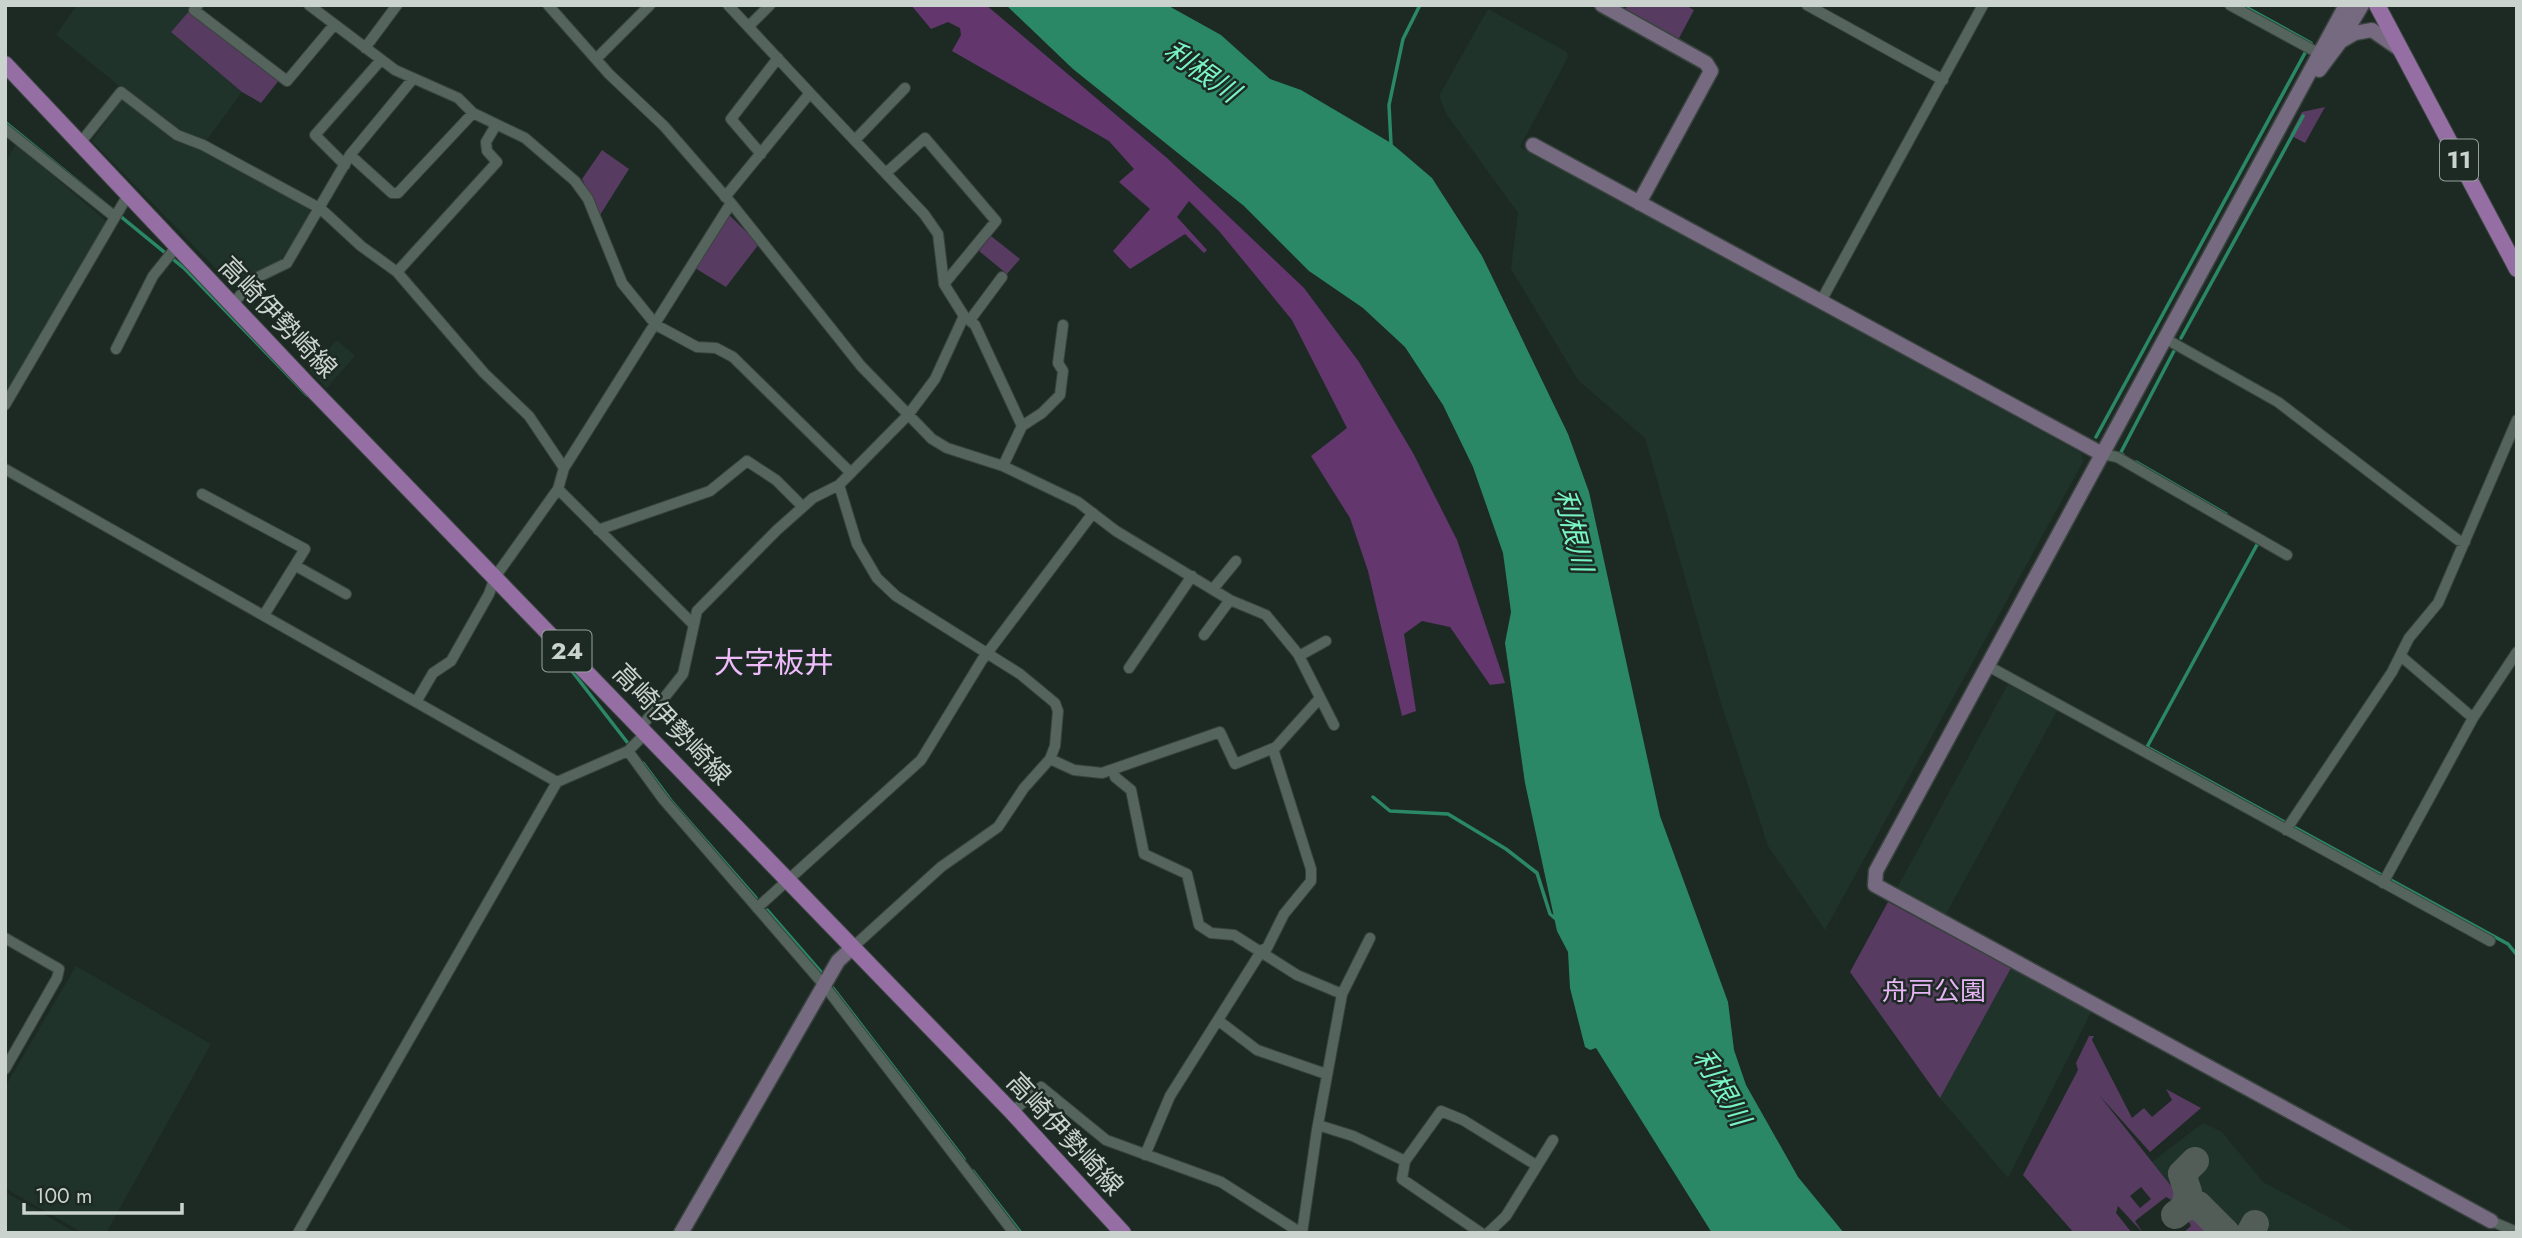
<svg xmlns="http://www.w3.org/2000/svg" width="2522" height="1238" font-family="Jost,'Noto Sans JP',sans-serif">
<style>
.built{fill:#1f332a}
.green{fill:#583b60;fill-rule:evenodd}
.forest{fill:#63376e}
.water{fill:#2a8867}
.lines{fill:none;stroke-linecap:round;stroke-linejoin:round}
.stream{stroke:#2a8867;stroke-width:3.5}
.taxiway{stroke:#525d58;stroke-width:28}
.street-casing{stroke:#3a443f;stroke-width:12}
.secondary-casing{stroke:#3a443f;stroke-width:17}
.primary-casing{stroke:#3a443f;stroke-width:18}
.street{stroke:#56645e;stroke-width:10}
.secondary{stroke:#766a81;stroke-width:14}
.primary{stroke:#956fa4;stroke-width:16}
.labels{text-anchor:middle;stroke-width:5;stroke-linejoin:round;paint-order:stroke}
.shield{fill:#1d2a24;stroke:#97a09c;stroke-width:2}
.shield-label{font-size:24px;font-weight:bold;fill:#cbd3cf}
.street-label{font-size:26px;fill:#cbd3cf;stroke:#1d2a24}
.park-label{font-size:26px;fill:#e7b4f5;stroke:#1d2a24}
.water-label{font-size:28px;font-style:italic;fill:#79f5c4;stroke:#1d2a24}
.quarter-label{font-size:30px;fill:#eebcfb;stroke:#1d2a24}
</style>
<rect width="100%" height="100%" fill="#1d2a24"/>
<!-- built -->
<path class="built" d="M77 5H194L171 32 242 92 206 141 168 125 56 35Z
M1488 9 1567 52 1568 57 1520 147 2081 453 2083 462 1825 930 1768 846 1720 700 1645 438 1578 380 1511 269 1518 213 1447 115 1439 96Z
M126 101 166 134 205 149 308 206 311 213 280 262 250 274 236 289 92 141 120 102Z
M16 144 107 222 5 401V163Z
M337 340 355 356 327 388 309 371Z
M2008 684 2057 711 1945 916 1896 890Z
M76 966 211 1044 106 1233H83L5 1188V1087Z
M2011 968 2091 1012 2008 1178 1940 1098Z
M2203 1123 2222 1132 2263 1182 2358 1233H2210L2194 1215H2188L2177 1201 2179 1196 2152 1162Z
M5 1192 54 1220 76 1233H5Z"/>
<!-- green -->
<path class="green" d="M1628 5H1685L1694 10 1678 40 1625 10Z
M190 10 280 79 261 103 242 92 171 32Z
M2325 107 2305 143 2290 135 2302 112Z
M602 150 629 169 600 215 582 179Z
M728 214 759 244 726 287 695 268Z
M991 236 1020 259 1007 274 979 251Z
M1888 902 2011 968 1940 1098 1850 972Z
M2089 1036H2094L2092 1040 2132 1118 2144 1108 2152 1117 2172 1100 2166 1089 2201 1108 2150 1152 2099 1095 2179 1196 2175 1202 2166 1197 2135 1221 2143 1233 2118 1206 2116 1213 2132 1233H2074L2023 1175 2078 1070 2076 1063ZM2141 1187 2151 1199 2140 1208 2130 1196Z
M2193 1214H2194L2210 1233H2183L2191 1226 2187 1218Z"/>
<!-- forest -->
<path class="forest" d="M911 5H986L1167 158 1304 288 1359 362 1413 453 1457 540 1505 683 1490 685 1450 627 1422 621 1404 634 1416 711 1402 716 1368 571 1350 518 1311 456 1347 428 1292 320 1219 231 1189 201 1177 217 1207 250 1204 253 1185 234 1130 269 1113 251 1150 209 1119 182 1134 169 1109 141 952 51 961 35 960 28 948 22 931 29Z"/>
<!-- water -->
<path class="water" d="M1006 5H1167L1221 35 1270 79 1301 90 1391 143 1432 178 1482 256 1568 434 1589 492 1660 816 1728 1002 1734 1050 1746 1085 1798 1177 1844 1233H1712L1596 1048 1590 1050 1585 1047 1570 988 1568 952 1557 931 1525 783 1505 643 1511 612 1503 553 1473 467 1443 405 1405 347 1363 308 1309 271 1244 206 1073 69Z"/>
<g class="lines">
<!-- stream -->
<path class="stream" d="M2242 5 2311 43
M5 122 185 269 307 395
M1391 144 1389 105 1403 39 1420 5
M2181 338 2303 116
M2096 437 2305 53
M2123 455 2120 454 2174 351
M2136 462 2226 514
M2259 541 2147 747 2508 944 2517 955
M561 657 627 742
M643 763 672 802 756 898
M1373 797 1390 811 1448 814 1506 849 1537 873 1550 914 1556 919
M767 910 821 972
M833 988 964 1159
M973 1171 1021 1233"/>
<!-- taxiway -->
<path class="taxiway" d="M2185 1207 2188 1192 2182 1174 2195 1161
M2175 1215 2185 1207 2198 1205 2226 1233
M2250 1233 2255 1224"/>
<defs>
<path id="street" d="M198 5 194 10 287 81 334 25
M309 5 395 70 458 98 473 113 525 138 575 181 588 199 622 283 656 325 697 347 716 348 733 357 850 472
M548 5 609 74 664 126 731 203 861 366 932 439 947 448 1003 466 1078 502 1116 531 1230 600 1266 615 1298 654 1334 725
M728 5 810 93
M1807 5 1943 80
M2230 5 2320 54 2323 59
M749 26 770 5
M365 48 397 5
M596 59 650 5
M5 129 115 217
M855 140 905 88
M81 142 121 92 177 135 203 145 321 209 361 246 397 272 484 373 529 416 564 468
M761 154 731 119 778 58
M350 155 392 193H398L473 113
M345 165 315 135 381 60
M886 173 925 138 996 221 944 284
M397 272 497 162 487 151 486 142 496 125
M1821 301 1983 5
M232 305 254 279 287 263 350 155 412 80
M964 316 975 325 1022 426
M970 320 1002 277
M2166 339 2278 402 2458 540 2465 542
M116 349 153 276 177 246
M5 405 128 195
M2102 454 2117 457 2287 555
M1003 466 1022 426 1042 413 1060 395 1063 371 1058 363 1063 325
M5 469 557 782
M839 485 857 544 877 578 896 596 1020 674 1055 703 1058 711 1055 746 1050 759 1024 788 998 827 941 867 853 947
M558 489 692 623
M202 494 305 549 264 615
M598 530 710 491 747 461 776 480 803 507
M296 566 346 594
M1213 589 1236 561
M1204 635 1230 600
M1299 656 1326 641
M2402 657 2473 718
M1988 666 2490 941
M1129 668 1192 576
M416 702 433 673 451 661 489 594 495 577 558 489 564 468 731 203
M641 727 683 674 697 611 777 530 813 498 839 485 908 415 935 379 964 316 944 284 938 234 924 214 810 93 725 197
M628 751 663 799 824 985 1014 1233
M1050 759 1074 770 1102 773 1220 732 1235 764 1276 747 1320 698
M1114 770 1115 777 1131 790 1144 854 1187 874 1199 925 1211 933 1234 935 1297 975 1342 994
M2286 830 2392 672 2409 638 2438 603 2517 420
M2383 883 2473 718 2517 652
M757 908 921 760 982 660 1093 513
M5 938 59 969 57 978 5 1069
M1219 1021 1257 1050 1326 1074
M1012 1112 1041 1087 1106 1140 1221 1182 1301 1233
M1318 1125 1353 1136 1405 1161
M1145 1155 1170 1096 1262 950 1267 948 1284 914 1311 881V869L1273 749
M2491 1221 2517 1232
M298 1233 557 782 628 751 647 732
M1302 1233 1317 1130 1342 994 1370 938
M1481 1233 1402 1179 1405 1161 1441 1111 1463 1120 1536 1165
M1488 1233 1506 1216 1553 1140"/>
<path id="secondary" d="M1602 5 1706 63 1711 71 1639 203
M2346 5 1876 871 1875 885 2491 1221
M2343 40 2355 33 2372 30 2398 48
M2319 70 2340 42 2362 5
M1533 145 2102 454
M681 1233 838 961 853 947"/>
<path id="primary" d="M2377 5 2517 269
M5 64 310 387 1012 1112 1123 1233"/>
</defs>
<!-- street casing -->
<use href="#street" class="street-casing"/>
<!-- secondary casing -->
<use href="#secondary" class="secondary-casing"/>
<!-- primary casing -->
<use href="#primary" class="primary-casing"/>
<!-- street -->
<use href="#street" class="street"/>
<!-- secondary -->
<use href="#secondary" class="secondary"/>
<!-- primary -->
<use href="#primary" class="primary"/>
</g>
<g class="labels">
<!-- shield labels -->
<g class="shield">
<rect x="2440" y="139.5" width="38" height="41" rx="5"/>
<rect x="542.5" y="630.5" width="49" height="41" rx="5"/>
</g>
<g class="shield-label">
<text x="2459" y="168">11</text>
<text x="567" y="659">24</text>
</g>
<!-- street labels -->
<g class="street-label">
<text transform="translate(278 317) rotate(46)" y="9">高崎伊勢崎線</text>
<text transform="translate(672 724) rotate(46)" y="9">高崎伊勢崎線</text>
<text transform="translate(1065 1134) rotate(47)" y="9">高崎伊勢崎線</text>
</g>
<!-- park labels -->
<g class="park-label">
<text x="1934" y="1000">舟戸公園</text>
</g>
<!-- water labels -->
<g class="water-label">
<text transform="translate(1202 71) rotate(35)" y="10">利根川</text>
<text transform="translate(1574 530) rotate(77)" y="10">利根川</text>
<text transform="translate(1722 1087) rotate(60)" y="10">利根川</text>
</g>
<!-- quarter labels -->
<g class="quarter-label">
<text x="774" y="673">大字板井</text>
</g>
</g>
<!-- border -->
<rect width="2522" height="1238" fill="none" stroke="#cbd3cf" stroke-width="14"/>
<!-- scale -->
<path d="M24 1203v10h158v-10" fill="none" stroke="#cbd3cf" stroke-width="3.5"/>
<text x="35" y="1203" font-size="21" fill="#cbd3cf" stroke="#1d2a24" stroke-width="5" paint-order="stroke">100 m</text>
</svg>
